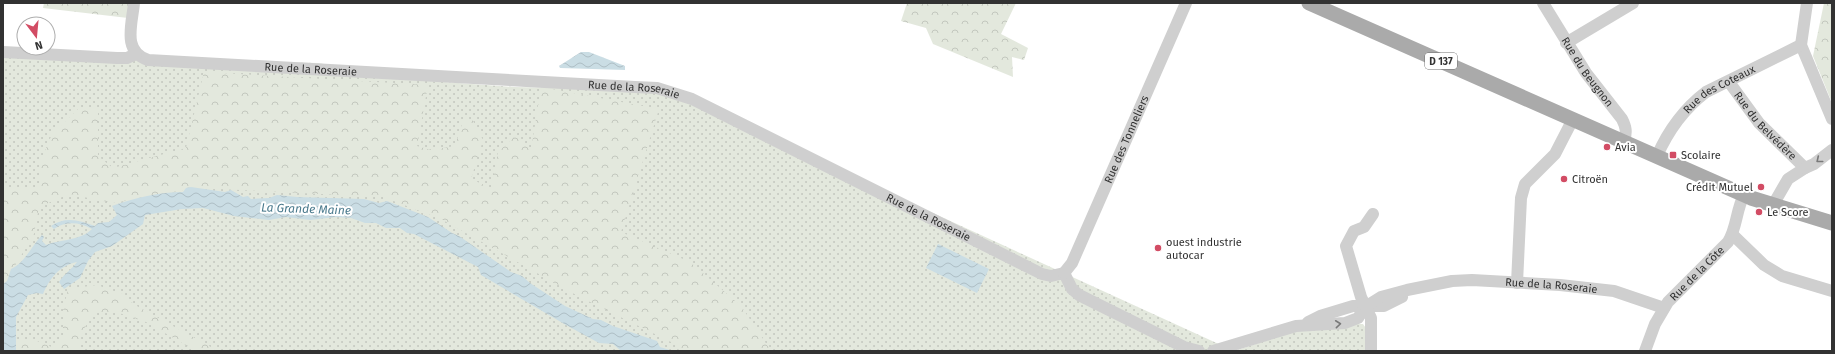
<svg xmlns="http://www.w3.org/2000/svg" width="1835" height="354" font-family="'Fira Sans',sans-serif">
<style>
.grass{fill:url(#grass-dots)}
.forest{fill:url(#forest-crowns)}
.water{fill:url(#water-waves)}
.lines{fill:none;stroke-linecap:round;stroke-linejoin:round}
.minor{stroke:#cfcfcf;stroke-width:12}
.major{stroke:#aaa;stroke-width:15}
.oneway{stroke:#797979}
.poi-dot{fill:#d24c64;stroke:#fff;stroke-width:1.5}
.labels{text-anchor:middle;stroke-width:4;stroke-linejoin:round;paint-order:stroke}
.shield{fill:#fff;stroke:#707070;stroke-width:1}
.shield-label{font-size:10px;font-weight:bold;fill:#323232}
.street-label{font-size:11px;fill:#323232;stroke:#fff}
.poi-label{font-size:11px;fill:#323232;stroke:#fff;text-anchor:start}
.water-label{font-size:12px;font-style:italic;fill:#49798c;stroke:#fff}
</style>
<defs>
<pattern id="grass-dots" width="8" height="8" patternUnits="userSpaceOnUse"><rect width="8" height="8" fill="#e3e8dd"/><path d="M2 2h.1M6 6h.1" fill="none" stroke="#c3c7be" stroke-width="1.8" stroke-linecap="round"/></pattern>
<pattern id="forest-crowns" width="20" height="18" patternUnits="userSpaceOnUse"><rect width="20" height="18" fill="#e3e8dd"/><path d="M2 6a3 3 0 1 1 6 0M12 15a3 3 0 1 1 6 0" fill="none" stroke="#c3c7be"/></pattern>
<pattern id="water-waves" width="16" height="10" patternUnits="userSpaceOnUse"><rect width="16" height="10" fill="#cadde4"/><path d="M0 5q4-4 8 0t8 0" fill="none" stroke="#aebec4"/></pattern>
</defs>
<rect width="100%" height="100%" fill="#fff"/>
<!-- grass -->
<path class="grass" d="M3 56 318 63 417 80 515 87 664 90 1234 351 1306 328 1355 324H1363L1368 331 1367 351H3Z"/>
<!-- forest -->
<path class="forest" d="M44 3H129L128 18 43 8Z
M907 3H1016L1001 34 1028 48 1024 60 1012 57 1013 77 933 44 926 28 901 21Z
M1824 3H1832V103L1813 56Z
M204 72 428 85 417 146 431 150 455 146 463 121 472 119 483 140 471 179 491 188 498 152 516 135 531 150 541 87 659 109 621 232 690 262 741 306 771 351H680L673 343 578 296 441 219 383 197 199 188 113 203 69 194 39 207 34 234 3 286V189L40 187 39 165 52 134 78 109H98V156L113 168 186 148Z
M97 285 122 294 135 305 218 351H196L146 322 119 313 93 312 81 335 79 351H7L6 339 37 341 54 348 63 336V311L68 289Z"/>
<!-- water -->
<path class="water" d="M581 52H589L625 66V70L560 68 559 66Z
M191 187 225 192 231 190 243 197 248 196 251 199 269 198 277 195 297 197 364 199 379 203 387 201 428 217 452 233 459 236 511 272 522 276 530 283 565 306 593 319 601 320 613 326 657 341 660 347 673 351H621L613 344 599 343 566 325 481 275 478 267 414 234 407 233 400 228H386L376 223H365L351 218 336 217 310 220 286 217 269 220 234 216 203 208 182 209 145 215 143 224 112 246 95 252 88 261 80 278 64 289 59 282C64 274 72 269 77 262 59 266 50 278 43 294L37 293 28 295 16 317V351H3V284L7 281 11 269C25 263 32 245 42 235L44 237 42 241 46 245C61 239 80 241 92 229 79 222 66 221 54 229L51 226C65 216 79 220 95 226L98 223 109 222 117 215 112 206C134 198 160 192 183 192L186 188Z
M938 244 989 269 977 293 926 268Z"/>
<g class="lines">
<!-- minor -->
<g class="minor">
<path id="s1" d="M134 3C132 25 122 51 148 60L635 87 657 88 692 99 1042 274 1051 276 1064 273 1072 289 1079 295 1184 347 1199 351"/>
<path id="s2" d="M1543 3 1586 73 1622 119C1626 127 1627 132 1624 141"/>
<path d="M1807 3 1801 45 1832 119"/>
<path d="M1566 43 1633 3"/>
<path d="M3 52 117 58H127L136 54"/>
<path id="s3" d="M1729 82 1759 123 1805 168 1788 179 1773 205"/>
<path id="s4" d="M1657 156C1668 131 1685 108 1706 92L1801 45"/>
<path d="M1805 168 1814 164 1832 150"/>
<path d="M1733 235 1764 265 1782 276 1832 291"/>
<path id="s5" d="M1064 273 1072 263 1186 3"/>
<path d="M1517 283 1521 198 1525 184 1555 154 1573 119"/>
<path d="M1308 322 1320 316 1353 306H1384L1402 297"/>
<path id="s6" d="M1213 351 1296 326 1345 323 1358 318 1365 307 1381 297 1407 290 1452 281 1472 280 1560 285 1614 291 1664 308"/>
<path d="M1371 351V318L1361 297 1346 246 1354 231 1364 227 1373 214"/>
<path id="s7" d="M1645 351 1655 324 1668 302 1728 242C1737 228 1736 210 1744 195"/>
</g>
<!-- major -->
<path class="major" d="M1309 3 1751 198 1832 223"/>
</g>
<!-- one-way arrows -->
<defs><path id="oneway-chevron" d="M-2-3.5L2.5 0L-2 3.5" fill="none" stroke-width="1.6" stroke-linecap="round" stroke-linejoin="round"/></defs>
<g class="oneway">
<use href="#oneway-chevron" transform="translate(1819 160) rotate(141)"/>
<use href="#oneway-chevron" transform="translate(1338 324) rotate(-6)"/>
</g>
<!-- markers -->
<g class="poi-dot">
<circle cx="1607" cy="147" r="4"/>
<rect x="1669" y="151" width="8" height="8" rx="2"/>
<circle cx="1564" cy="179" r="4"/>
<circle cx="1761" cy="187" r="4"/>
<circle cx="1759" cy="212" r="4"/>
<circle cx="1158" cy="248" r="4"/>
</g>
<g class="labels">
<!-- shield labels -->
<rect class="shield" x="1425" y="53" width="32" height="16" rx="3"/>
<g class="shield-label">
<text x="1441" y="65">D 137</text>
</g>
<!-- street labels -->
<g class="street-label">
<text dy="4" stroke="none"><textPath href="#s1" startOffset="228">Rue de la Roseraie</textPath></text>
<text dy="4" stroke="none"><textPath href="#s2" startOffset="82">Rue du Beugnon</textPath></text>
<text dy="4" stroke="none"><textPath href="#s1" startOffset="552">Rue de la Roseraie</textPath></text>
<text dy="4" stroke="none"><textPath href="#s4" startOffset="94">Rue des Coteaux</textPath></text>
<text dy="4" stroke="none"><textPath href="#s3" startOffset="57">Rue du Belvédère</textPath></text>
<text dy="4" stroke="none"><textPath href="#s5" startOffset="148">Rue des Tonneliers</textPath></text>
<text dy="4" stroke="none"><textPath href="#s1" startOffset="876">Rue de la Roseraie</textPath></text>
<text dy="4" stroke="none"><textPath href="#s7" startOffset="95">Rue de la Côte</textPath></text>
<text dy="4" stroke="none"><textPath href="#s6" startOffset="354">Rue de la Roseraie</textPath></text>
</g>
<!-- poi labels -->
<g class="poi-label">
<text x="1615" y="151">Avia</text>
<text x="1681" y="159">Scolaire</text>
<text x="1572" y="183">Citroën</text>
<text x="1753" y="191" text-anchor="end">Crédit Mutuel</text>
<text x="1767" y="216">Le Score</text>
<text x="1166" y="246">ouest industrie<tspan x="1166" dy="13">autocar</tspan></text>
</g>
<!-- water labels -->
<g class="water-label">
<text transform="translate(306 209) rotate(2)" y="4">La Grande Maine</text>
</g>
</g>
<!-- border -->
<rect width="1835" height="354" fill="none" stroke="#323232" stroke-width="8"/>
<!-- north arrow -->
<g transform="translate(36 36) rotate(164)"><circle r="19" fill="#ffffff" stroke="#adadad"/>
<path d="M0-3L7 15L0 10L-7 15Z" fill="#d24c64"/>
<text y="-6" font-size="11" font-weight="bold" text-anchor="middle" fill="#323232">N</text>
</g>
</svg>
